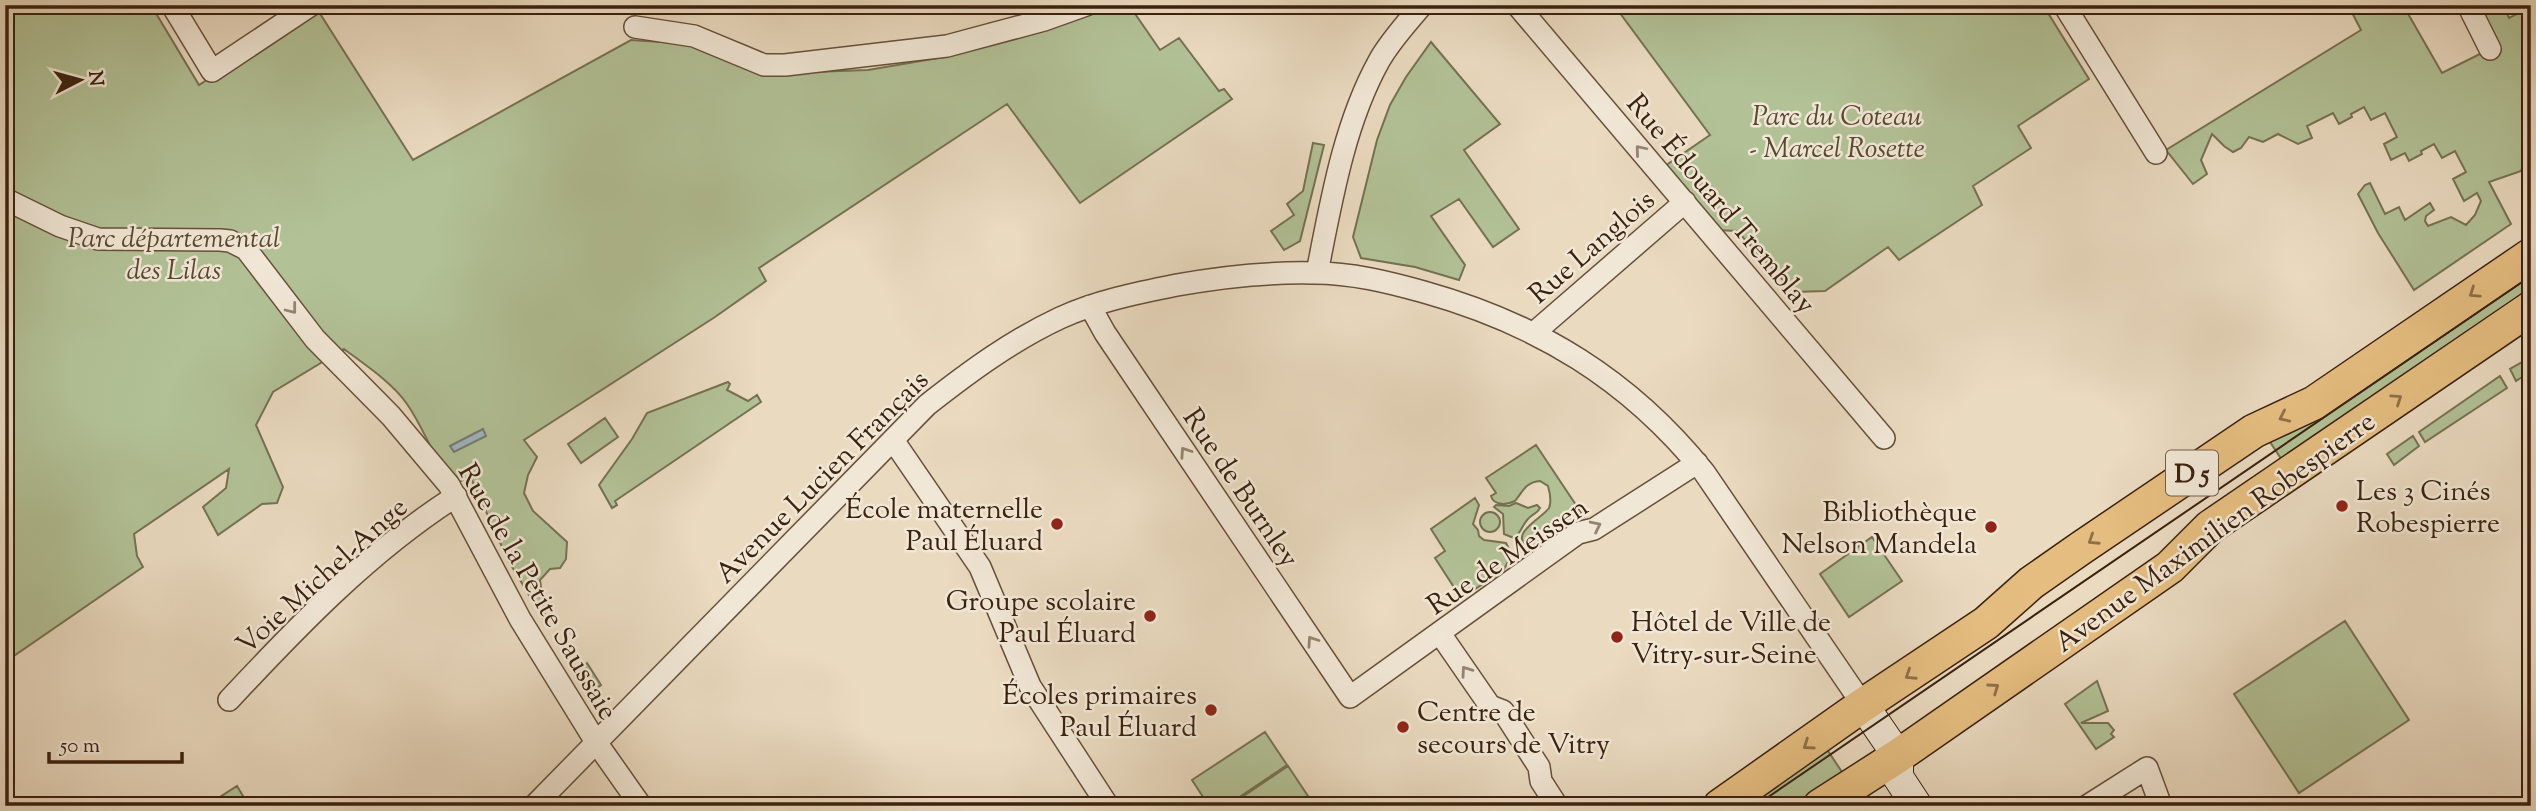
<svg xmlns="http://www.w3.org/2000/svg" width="2536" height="811" font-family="'Sorts Mill Goudy',serif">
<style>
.green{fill:#b2c196;stroke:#767152;stroke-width:2}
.water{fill:#9eb7be;stroke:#767b78;stroke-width:2}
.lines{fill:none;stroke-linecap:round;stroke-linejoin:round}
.street-casing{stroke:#674f3b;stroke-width:24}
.secondary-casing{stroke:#3b210f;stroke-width:32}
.primary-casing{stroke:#3b210f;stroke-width:36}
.street{stroke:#f1e7d6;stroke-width:21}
.secondary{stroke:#f1e7d6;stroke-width:30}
.primary{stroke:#e5bd80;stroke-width:33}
.tram{stroke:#3b210f;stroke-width:2}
.oneway{stroke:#968472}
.oneway2{stroke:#906f48}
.poi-dot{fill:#8f2418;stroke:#f1e7d6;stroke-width:2.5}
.labels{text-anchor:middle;stroke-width:5;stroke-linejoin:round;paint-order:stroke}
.shield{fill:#f1e7d6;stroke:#725c4b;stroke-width:2}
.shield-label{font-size:26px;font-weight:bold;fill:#3b210f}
.park-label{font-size:28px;font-style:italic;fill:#594931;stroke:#f1e7d6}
.street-label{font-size:28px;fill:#3b210f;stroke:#f1e7d6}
.poi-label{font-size:28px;fill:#3b210f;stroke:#f1e7d6;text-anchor:end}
</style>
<rect width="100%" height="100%" fill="#eadac0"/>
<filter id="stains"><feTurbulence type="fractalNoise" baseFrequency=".00286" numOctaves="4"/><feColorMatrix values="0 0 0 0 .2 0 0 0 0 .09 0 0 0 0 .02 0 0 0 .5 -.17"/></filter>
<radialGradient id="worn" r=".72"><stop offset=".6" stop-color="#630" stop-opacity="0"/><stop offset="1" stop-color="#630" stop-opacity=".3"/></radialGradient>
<!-- green -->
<path class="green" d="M5 5H151L199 85 307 13 319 12 413 160 631 40 691 44 754 69 758 74 868 70 944 57 1044 29 1114 5H1129L1160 50 1179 38 1219 91 1224 89 1232 99 1080 203 1007 104 759 268 766 281 715 317 524 440 537 457 528 475 524 493 533 511 567 542 566 559 560 568 550 569 540 580 546 623 508 560 470 476 454 485C434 460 425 430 407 404 393 383 364 364 344 349L273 392 256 425 283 487 277 503 262 504 218 535 203 507 226 488 229 469 134 534 137 556 143 567 5 662Z
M1614 5H2043L2089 79 2018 126 2031 148 1973 186 1982 205 1899 260 1888 247 1825 291 1794 292 1737 231 1716 230 1665 166 1710 135Z
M2348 5H2403L2442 73 2498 45 2480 5H2503L2509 18 2531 7V26L2528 27 2531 36V141L2521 171 2489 182 2511 224 2414 290 2378 233 2358 194 2365 185 2370 183 2385 214 2399 207 2405 220 2430 203 2434 210 2426 216 2425 221 2428 226 2451 217 2466 225 2475 215 2481 201 2477 193 2464 201 2453 179 2466 172 2455 151 2442 158 2434 144 2421 151 2422 154 2409 161 2405 153 2391 160 2384 144 2397 137 2385 113 2371 120 2364 107 2351 114 2352 117 2339 124 2333 113 2307 126 2312 138 2298 144 2278 134 2263 142 2249 137 2241 148 2233 152 2224 146 2212 134 2201 160 2207 174 2193 184 2166 150 2361 30Z
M1431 42 1500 124 1464 150 1519 229 1493 247 1459 199 1431 216 1465 265 1459 280 1415 267 1361 258 1353 237 1377 140 1390 105 1406 77Z
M1313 143 1324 145 1300 241 1284 250 1271 231 1294 215 1287 204 1303 191Z
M2531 264V298L2286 466 2264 433Z
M2531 357V371L2516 381 2510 369Z
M2500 376 2507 388 2425 442 2419 432Z
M728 382 730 384 727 390 748 401 757 395 761 402 615 501 617 505 612 508 599 485 632 439 647 413Z
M605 418 618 437 581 463 568 444Z
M2413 436 2419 446 2394 465 2387 454Z
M1536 445 1584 517 1531 551C1505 534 1542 519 1549 508 1552 501 1550 493 1548 486L1540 481C1526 482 1523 491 1515 501 1507 505 1494 506 1491 496L1496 493 1486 478Z
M1475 498 1479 505 1473 524 1478 530 1479 536 1484 540 1506 543 1512 555 1503 571 1461 598 1435 558 1445 551 1431 529Z
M1516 503 1528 508 1537 505 1540 508C1537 514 1532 514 1528 519 1522 525 1521 533 1514 538L1504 534 1503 514 1494 507 1496 505 1509 506Z
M1480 522a10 10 0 1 1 20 0a10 10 0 1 1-20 0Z
M1872 537 1902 581 1849 617 1820 574Z
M2345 621 2409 720 2299 793 2234 694Z
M587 663 601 685 596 689 589 688 577 669Z
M2097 681 2108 711 2081 723H2108L2114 730 2111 734 2114 737 2096 749 2065 704Z
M1265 732 1287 765 1226 806H1209L1192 780Z
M1824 745 1846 778 1804 806H1735Z
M1288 766 1310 799 1300 806H1229Z
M237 786 249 806H206Z"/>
<!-- water -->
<path class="water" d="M483 429 486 436 454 452 450 446Z"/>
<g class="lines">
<defs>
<path id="street" d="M172 5 212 71 311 5
M1517 5 1884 438
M2064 5 2156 153
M2468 5 2490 49
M635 27 694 36 764 65H785L947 46 1044 20 1086 5
M5 199 60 226 98 239 220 240 230 241 246 249 315 339 391 416 449 485 520 619 596 742 641 806
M1317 273C1331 202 1344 124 1379 61 1390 41 1407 23 1422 5
M1090 306 1105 333 1350 697 1578 533 1594 529 1697 463
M1535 332 1685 202
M893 440 980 567 1030 686 1108 806
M1441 635 1490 706 1503 711 1539 767 1541 781 1557 806
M229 700C298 626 370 551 456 496
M534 806 927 405C969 372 1011 341 1060 318 1097 301 1137 293 1177 285 1221 277 1269 272 1314 273 1352 273 1388 282 1424 292 1538 324 1629 379 1704 472L1863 705
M2087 806 2147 768 2161 806"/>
<path id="secondary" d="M1863 705 1898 756V777L1917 806"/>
<path id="primary" d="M1720 806 1863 705 1986 623 2031 583 2081 548 2254 431 2314 403 2531 255
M1820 806 1898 756 2170 567 2210 527 2531 308"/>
</defs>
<!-- street casing -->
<use href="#street" class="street-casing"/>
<!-- secondary casing -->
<use href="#secondary" class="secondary-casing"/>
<!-- primary casing -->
<use href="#primary" class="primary-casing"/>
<!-- street -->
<use href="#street" class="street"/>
<!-- secondary -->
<use href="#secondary" class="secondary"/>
<!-- primary -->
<use href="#primary" class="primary"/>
<!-- tram -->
<path class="tram" d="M1755 806 2531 276"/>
</g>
<!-- one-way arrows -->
<defs><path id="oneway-chevron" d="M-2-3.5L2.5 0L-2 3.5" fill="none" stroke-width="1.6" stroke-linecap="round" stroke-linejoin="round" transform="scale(1.75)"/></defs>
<g class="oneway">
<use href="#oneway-chevron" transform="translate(1640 150) rotate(-130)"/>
<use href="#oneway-chevron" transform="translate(292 309) rotate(52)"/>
<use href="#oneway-chevron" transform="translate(1185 452) rotate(-124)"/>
<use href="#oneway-chevron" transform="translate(1596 526) rotate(-26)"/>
<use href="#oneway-chevron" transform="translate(1312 641) rotate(-124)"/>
<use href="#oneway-chevron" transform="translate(1466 671) rotate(-125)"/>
</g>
<g class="oneway2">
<use href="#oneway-chevron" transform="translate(2474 293) rotate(146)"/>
<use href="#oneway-chevron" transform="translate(2397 399) rotate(-34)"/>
<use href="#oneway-chevron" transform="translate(2284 417) rotate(155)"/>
<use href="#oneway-chevron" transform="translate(2093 540) rotate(147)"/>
<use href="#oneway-chevron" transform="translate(1910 675) rotate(147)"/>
<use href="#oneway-chevron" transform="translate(1994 688) rotate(-35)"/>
<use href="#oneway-chevron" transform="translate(1808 745) rotate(145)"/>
</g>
<!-- markers -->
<g class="poi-dot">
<circle cx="2342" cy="506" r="7"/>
<circle cx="1057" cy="524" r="7"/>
<circle cx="1991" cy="527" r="7"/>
<circle cx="1150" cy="616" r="7"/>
<circle cx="1617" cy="637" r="7"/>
<circle cx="1211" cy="710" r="7"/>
<circle cx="1403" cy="727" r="7"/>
</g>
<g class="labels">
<!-- shield labels -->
<rect class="shield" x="2166" y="450.5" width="52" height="45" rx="5"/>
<g class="shield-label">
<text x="2192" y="482">D 5</text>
</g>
<!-- park labels -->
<g class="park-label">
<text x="1837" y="125">Parc du Coteau<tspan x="1837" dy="32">- Marcel Rosette</tspan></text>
<text x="174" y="247">Parc départemental<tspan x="174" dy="32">des Lilas</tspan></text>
</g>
<!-- street labels -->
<g class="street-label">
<text transform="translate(1722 203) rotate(50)" y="10">Rue Édouard Tremblay</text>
<text transform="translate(1591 246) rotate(-41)" y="10">Rue Langlois</text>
<text transform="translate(821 476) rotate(-45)" y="10">Avenue Lucien Français</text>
<text transform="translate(1242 487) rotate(56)" y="10">Rue de Burnley</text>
<text transform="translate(2214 531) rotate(-36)" y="10">Avenue Maximilien Robespierre</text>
<text transform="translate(1507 555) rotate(-34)" y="10">Rue de Meissen</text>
<text transform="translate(321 575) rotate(-42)" y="10">Voie Michel-Ange</text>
<text transform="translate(539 591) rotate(60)" y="10">Rue de la Petite Saussaie</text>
</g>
<!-- poi labels -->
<g class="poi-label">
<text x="2356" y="500" text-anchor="start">Les 3 Cinés<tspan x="2356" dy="32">Robespierre</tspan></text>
<text x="1043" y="518">École maternelle<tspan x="1043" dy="32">Paul Éluard</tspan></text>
<text x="1977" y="521">Bibliothèque<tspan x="1977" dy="32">Nelson Mandela</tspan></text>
<text x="1136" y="610">Groupe scolaire<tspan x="1136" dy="32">Paul Éluard</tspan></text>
<text x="1631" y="631" text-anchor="start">Hôtel de Ville de<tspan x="1631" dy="32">Vitry-sur-Seine</tspan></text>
<text x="1197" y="704">Écoles primaires<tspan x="1197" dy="32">Paul Éluard</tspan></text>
<text x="1417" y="721" text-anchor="start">Centre de<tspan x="1417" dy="32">secours de Vitry</tspan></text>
</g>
</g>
<!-- margin -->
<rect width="2536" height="811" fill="none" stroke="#eadac0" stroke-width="28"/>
<rect x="7" y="7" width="2522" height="797" fill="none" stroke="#3b210f" stroke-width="3.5"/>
<rect x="14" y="14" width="2508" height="783" fill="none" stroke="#3b210f" stroke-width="2"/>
<!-- north arrow -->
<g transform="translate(80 80) rotate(84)" stroke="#f1e7d6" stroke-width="5" paint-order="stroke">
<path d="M0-5L12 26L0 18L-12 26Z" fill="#3b210f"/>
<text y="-10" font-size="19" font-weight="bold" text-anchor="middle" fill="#3b210f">N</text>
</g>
<!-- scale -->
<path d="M49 752v10h133v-10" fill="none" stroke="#3b210f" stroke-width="3.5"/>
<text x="60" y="752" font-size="21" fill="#3b210f" stroke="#f1e7d6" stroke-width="5" paint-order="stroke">50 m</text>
<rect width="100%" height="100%" filter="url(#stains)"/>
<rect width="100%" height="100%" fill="url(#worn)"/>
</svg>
